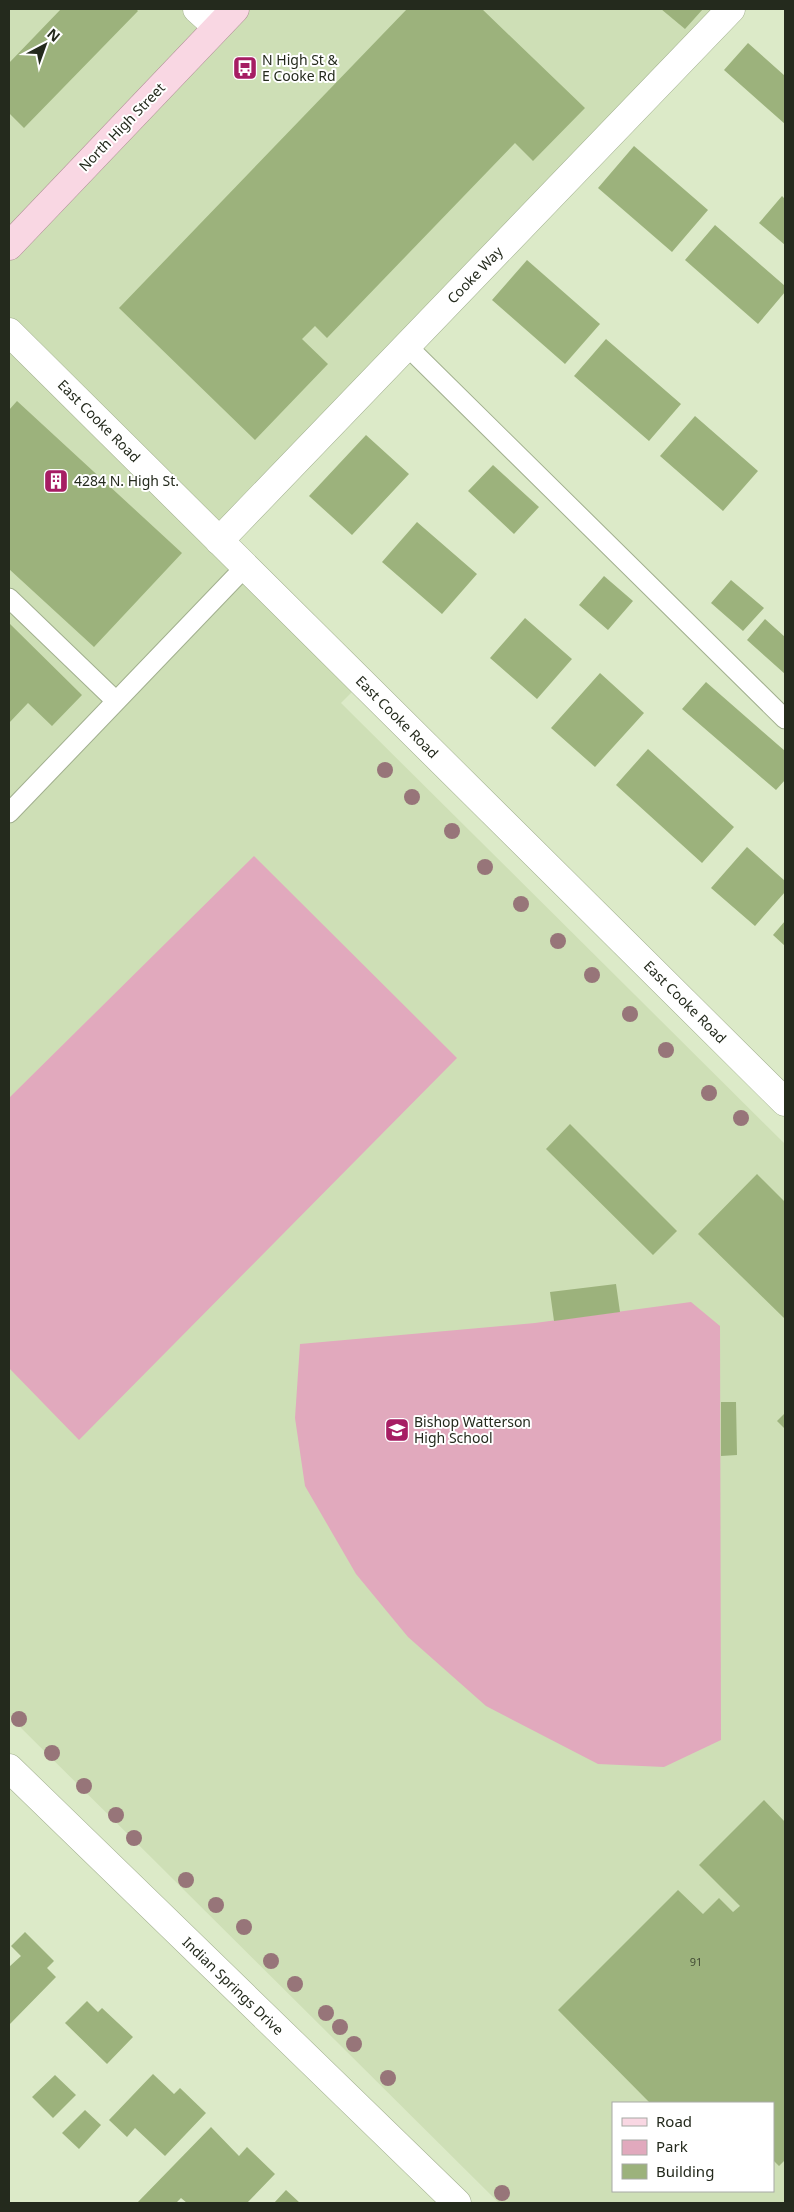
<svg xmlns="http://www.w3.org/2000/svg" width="794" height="2212" font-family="'Noto Sans',sans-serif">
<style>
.built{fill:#cedfb6;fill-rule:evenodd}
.green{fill:#e1a9bd}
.building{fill:#9cb27c}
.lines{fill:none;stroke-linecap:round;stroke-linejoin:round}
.service-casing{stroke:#a1af8e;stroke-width:21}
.minor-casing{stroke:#a1af8e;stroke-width:29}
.primary-casing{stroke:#ac8a92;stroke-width:29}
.service{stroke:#fff;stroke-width:19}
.minor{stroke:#fff;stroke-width:28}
.primary{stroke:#f9d7e3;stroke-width:28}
.tree{fill:#977579}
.labels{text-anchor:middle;stroke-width:4;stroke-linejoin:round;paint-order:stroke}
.number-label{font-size:11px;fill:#424c35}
.poi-label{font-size:14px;fill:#242a1d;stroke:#fff;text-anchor:start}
.street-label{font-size:14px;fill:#242a1d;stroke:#fff}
</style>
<rect width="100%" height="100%" fill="#dceac8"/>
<!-- built -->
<path class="built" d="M9 9H732L222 539 363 681 341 703 785 1144V2203H499L9 1716ZM613 2103H773V2191H613Z"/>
<!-- green -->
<path class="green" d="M254 856 457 1058 79 1440 9 1368V1098Z
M691 1302 720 1326 721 1740 664 1767 598 1764 486 1706 408 1637 356 1574 305 1486 295 1418 300 1344 535 1323Z"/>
<!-- building -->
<path class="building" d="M61 9H136L138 11 24 128 9 113V63Z
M407 9H482L585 108 533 161 515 143 327 338 315 326 302 339 328 364 255 440 119 308Z
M661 9H703L685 29Z
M748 43 785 76V124L724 70Z
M634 146 708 210 672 252 598 188Z
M782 196 785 199V245L759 223Z
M715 225 785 286V292L758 324 685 260Z
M527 260 600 324 565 364 492 300Z
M606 339 681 404 649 441 574 376Z
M17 401 182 553 94 647 9 569V410Z
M695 416 758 471 723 511 660 456Z
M366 435 409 474 352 535 309 496Z
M493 465 539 507 514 534 468 491Z
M417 522 477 574 442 614 382 562Z
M604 576 633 601 608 630 579 605Z
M731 580 764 608 743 631 711 603Z
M525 618 572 659 537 699 490 658Z
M765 619 785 637V674L747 640Z
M9 623 82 695 52 726 28 703 9 723Z
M600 673 644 713 595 767 551 728Z
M706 682 785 751V780L776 790 682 709Z
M648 749 734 827 702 863 616 785Z
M747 847 785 881V892L755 926 711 888Z
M785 921V946L773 935Z
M570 1124 677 1231 653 1255 546 1149Z
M757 1174 785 1202V1319L698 1234Z
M616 1284 620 1312 554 1321 550 1292Z
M721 1402H736L737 1455 721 1456Z
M785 1413V1429L777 1421Z
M764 1800 785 1822V2160L779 2166 773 2160V2103H650L558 2010 678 1890 703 1914 719 1898 733 1912 740 1906 699 1865Z
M25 1932 54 1961 47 1968 56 1977 9 2025V1967L21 1956 11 1946Z
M87 2001 98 2012 102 2008 133 2037 107 2064 65 2023Z
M153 2074 174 2094 180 2088 206 2113 165 2156 135 2128 127 2137 109 2120Z
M55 2075 76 2095 53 2118 32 2097Z
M85 2110 101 2125 79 2149 62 2133Z
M211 2127 239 2156 247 2147 275 2174 247 2203H187L181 2198 176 2203H137Z
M286 2190 300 2203H274Z"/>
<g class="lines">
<defs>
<path id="service" d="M407 346 785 719
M9 598 116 701
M9 813 245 567"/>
<path id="minor" d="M197 9 217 27
M9 332 785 1102
M219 541 731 9
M9 1768 457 2203"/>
<path id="primary" d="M9 246 235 9"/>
</defs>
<!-- service casing -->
<use href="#service" class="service-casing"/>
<!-- minor casing -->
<use href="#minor" class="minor-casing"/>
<!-- primary casing -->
<use href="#primary" class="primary-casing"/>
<!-- service -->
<use href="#service" class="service"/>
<!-- minor -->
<use href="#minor" class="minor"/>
<!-- primary -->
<use href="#primary" class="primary"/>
</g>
<!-- trees -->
<g class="tree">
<circle cx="385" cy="770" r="8"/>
<circle cx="412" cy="797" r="8"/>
<circle cx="452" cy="831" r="8"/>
<circle cx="485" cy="867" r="8"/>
<circle cx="521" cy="904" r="8"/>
<circle cx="558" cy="941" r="8"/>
<circle cx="592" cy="975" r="8"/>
<circle cx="630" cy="1014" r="8"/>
<circle cx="666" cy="1050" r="8"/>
<circle cx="709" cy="1093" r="8"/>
<circle cx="741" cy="1118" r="8"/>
<circle cx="19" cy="1719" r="8"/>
<circle cx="52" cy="1753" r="8"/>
<circle cx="84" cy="1786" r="8"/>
<circle cx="116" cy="1815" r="8"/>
<circle cx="134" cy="1838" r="8"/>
<circle cx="186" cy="1880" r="8"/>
<circle cx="216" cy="1905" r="8"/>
<circle cx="244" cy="1927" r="8"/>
<circle cx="271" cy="1961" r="8"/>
<circle cx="295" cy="1984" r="8"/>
<circle cx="326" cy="2013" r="8"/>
<circle cx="340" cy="2027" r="8"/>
<circle cx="354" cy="2044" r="8"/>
<circle cx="388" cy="2078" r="8"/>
<circle cx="502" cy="2193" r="8"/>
</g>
<!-- icons -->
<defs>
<symbol id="bus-square" viewBox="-11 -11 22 22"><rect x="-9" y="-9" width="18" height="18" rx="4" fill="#a61d63" stroke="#fff"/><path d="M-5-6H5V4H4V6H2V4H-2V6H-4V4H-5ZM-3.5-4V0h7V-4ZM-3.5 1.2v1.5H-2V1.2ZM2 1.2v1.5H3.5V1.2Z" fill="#fff"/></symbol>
<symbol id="building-square" viewBox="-11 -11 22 22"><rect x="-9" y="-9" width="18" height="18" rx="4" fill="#a61d63" stroke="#fff"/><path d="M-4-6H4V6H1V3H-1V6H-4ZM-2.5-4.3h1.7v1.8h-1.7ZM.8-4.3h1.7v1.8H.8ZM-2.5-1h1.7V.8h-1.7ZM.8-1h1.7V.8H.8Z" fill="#fff"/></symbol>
<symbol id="school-square" viewBox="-11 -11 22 22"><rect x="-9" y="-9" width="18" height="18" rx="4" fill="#a61d63" stroke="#fff"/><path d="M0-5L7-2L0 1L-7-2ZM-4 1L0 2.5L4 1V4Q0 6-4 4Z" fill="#fff"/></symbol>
</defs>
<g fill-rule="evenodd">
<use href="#bus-square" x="231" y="54" width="28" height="28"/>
<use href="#building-square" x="42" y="467" width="28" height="28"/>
<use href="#school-square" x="383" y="1416" width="28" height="28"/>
</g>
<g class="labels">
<!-- number labels -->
<g class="number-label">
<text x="696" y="1966">91</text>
</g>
<!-- poi labels -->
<g class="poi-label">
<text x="262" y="65">N High St &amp;<tspan x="262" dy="16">E Cooke Rd</tspan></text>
<text x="74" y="486">4284 N. High St.</text>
<text x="414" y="1427">Bishop Watterson<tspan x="414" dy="16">High School</tspan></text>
</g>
<!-- street labels -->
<g class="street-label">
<text transform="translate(122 127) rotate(-46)" y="5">North High Street</text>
<text transform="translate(475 275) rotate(-46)" y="5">Cooke Way</text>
<text transform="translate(99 421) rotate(45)" y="5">East Cooke Road</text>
<text transform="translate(397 717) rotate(45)" y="5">East Cooke Road</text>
<text transform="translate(685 1002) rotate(45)" y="5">East Cooke Road</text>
<text transform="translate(233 1986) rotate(44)" y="5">Indian Springs Drive</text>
</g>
</g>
<!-- border -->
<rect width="794" height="2212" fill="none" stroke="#242a1d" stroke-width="20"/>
<!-- legend -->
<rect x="612" y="2102" width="162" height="90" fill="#ffffff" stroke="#a7aaa5"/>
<rect x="622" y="2118" width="25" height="8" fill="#f9d7e3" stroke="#a7aaa5"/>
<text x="656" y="2127" font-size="15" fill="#242a1d">Road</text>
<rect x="622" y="2140" width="25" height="15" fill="#e1a9bd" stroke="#a7aaa5"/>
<text x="656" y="2152" font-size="15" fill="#242a1d">Park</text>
<rect x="622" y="2164" width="25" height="15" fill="#9cb27c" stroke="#a7aaa5"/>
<text x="656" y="2177" font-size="15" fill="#242a1d">Building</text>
<!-- north arrow -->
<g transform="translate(45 45) rotate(41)" stroke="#ffffff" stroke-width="4" paint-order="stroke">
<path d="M0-4L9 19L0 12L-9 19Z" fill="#242a1d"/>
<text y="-8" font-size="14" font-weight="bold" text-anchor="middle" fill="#242a1d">N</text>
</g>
</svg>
